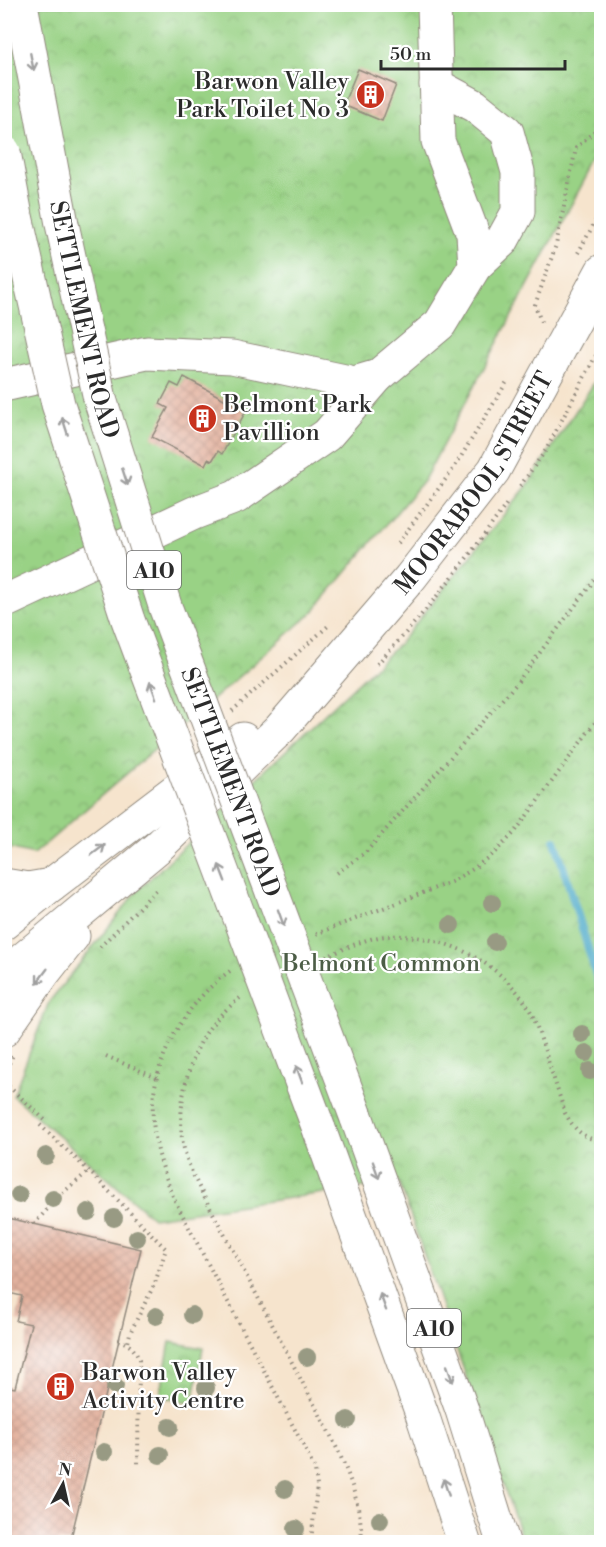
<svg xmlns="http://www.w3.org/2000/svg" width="606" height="1547" font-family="'Libre Bodoni',serif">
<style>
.park{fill:url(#park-crowns);stroke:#627e58;stroke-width:1.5}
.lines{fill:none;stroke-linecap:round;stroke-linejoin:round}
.stream{stroke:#48a8c7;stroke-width:8}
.building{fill:url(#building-cross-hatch)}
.minor-casing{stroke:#90887c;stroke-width:35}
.highway-casing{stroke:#90887c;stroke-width:35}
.path{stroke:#90887c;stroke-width:4;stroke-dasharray:1.5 4.5;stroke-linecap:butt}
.minor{stroke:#fff;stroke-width:33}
.highway{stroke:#fff;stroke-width:33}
.highway-bridge-casing{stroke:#90887c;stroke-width:35;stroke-linecap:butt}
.highway-bridge{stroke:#fff;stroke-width:33}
.tree{fill:#989a83}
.oneway{stroke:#a0a0a0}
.labels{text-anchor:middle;stroke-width:4.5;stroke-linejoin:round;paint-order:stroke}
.shield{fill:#fff;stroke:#6b6b6b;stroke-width:1.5}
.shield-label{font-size:22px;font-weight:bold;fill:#2b2b2b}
.poi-label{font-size:24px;fill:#2b2b2b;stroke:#fff;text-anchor:start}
.street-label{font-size:24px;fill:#2b2b2b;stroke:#fff}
.park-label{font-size:24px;fill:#4c5d46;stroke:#fff}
</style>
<defs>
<pattern id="park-crowns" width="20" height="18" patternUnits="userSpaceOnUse" patternTransform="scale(1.5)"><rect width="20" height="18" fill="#99d285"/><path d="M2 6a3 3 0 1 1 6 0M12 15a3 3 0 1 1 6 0" fill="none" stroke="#84b473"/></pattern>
<pattern id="building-cross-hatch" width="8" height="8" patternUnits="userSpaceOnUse" patternTransform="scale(1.5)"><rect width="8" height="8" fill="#e3b29f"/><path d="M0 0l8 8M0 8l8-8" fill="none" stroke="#c39989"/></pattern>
</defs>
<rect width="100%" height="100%" fill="#fff"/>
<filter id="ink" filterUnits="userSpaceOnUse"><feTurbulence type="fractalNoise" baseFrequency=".0167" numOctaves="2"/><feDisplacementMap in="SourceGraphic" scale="12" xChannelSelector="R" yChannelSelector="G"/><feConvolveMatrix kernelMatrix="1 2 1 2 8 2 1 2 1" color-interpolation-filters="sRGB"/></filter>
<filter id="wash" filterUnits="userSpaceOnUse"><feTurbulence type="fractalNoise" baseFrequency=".008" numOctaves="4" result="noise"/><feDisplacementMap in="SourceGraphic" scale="24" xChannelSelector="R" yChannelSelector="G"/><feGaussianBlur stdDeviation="1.35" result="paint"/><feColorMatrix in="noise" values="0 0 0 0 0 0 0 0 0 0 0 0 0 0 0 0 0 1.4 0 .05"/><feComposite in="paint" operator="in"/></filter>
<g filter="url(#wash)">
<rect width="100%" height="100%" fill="#f6e4cd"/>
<!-- park -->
<path class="park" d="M4 5H602L601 149 424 480 311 614 34 854 4 847Z
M601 372V1542H523L399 1182 153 1218 13 1096 49 1002 138 890 400 643 527 486Z
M170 1342 203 1348 193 1403 160 1397Z"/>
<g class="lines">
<!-- stream -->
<path class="stream" d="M555 840 602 994"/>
</g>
<g id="blocks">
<!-- building -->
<path class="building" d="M358 69 396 85 382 121 343 105Z
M184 377 246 411 222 454 218 451 212 461 208 459 205 465 152 437 168 408 160 404 171 383 179 387Z
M4 1217 141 1249 70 1542H4V1386L15 1388 31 1324 16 1321 22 1296 4 1292Z"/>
</g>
</g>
<g filter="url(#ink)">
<use href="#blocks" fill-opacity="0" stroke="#90887c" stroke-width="1.5"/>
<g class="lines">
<defs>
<g id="minor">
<path d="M436 85 475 106 507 132 518 172V212L502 241 475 266"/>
<path d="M4 385 147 353 232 357 354 383 378 376 440 324 475 266 473 234 438 141 434 4"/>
<path d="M4 602 194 513 236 497 327 435 378 376"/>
<path d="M4 885 28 889 51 885"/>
<path d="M4 923 51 885 243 739"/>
<path id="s1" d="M4 975 157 848 280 729 410 578 494 470 602 271"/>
<path d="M4 1030 43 974 73 936"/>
</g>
<path id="highway" d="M356 1116 462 1410 503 1542
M319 1129 422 1414 464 1542"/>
</defs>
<!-- minor casing -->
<use href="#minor" class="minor-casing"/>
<!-- highway casing -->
<use href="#highway" class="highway-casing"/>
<!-- path -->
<path class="path" d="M578 253 602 209
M541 322 535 305 556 245 576 148 602 124
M520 486 546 450 602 344
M398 543 454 468 508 380
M377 664C425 614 468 558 508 502
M232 711 328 626
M337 873 366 852 517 683 602 570
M316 934 451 882 473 869 495 852 515 832 602 713
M100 947 158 888
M326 957C344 949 365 938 386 936 441 933 496 959 527 1005 535 1018 539 1034 544 1048 551 1070 558 1091 565 1113 574 1129 583 1139 602 1141
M230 971C185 1003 149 1063 153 1120 155 1148 164 1173 174 1199L303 1445 315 1470 317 1486 311 1542
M240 998C229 1007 217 1017 208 1030 188 1060 178 1102 182 1138 186 1170 208 1202 222 1230 248 1278 273 1326 298 1374 326 1428 361 1481 362 1542
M106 1056 157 1078
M4 1074 13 1055
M4 1082 45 1120
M40 1125 89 1171 166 1249 155 1283 130 1333 128 1343
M34 1224 61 1194 89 1171
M118 1340C130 1344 135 1349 139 1360L138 1465"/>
<!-- minor -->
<use href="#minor" class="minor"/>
<!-- highway -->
<use href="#highway" class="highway"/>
<defs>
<g id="highway-bridge">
<path id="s2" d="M21 4 62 224 100 399 166 609 356 1116"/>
<path d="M4 152 16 216 58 404 128 620 319 1129"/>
</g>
</defs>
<!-- highway-bridge casing -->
<use href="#highway-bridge" class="highway-bridge-casing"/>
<!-- highway-bridge -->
<use href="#highway-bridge" class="highway-bridge"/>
</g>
<!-- trees -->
<g class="tree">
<circle cx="492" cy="903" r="9"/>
<circle cx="451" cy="925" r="9"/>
<circle cx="495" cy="942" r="9"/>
<circle cx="582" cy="1034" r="9"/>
<circle cx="586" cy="1053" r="9"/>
<circle cx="590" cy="1071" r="9"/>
<circle cx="46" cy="1156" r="9"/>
<circle cx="19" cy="1195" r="9"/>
<circle cx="53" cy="1199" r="9"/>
<circle cx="88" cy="1212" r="9"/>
<circle cx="114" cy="1218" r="9"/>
<circle cx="137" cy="1238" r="9"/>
<circle cx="192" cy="1315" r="9"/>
<circle cx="156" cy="1316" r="9"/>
<circle cx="307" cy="1357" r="9"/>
<circle cx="115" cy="1386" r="9"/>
<circle cx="206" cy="1388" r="9"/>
<circle cx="348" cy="1420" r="9"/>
<circle cx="170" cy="1427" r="9"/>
<circle cx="104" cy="1452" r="9"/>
<circle cx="160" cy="1455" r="9"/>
<circle cx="285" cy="1489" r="9"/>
<circle cx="380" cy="1520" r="9"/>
<circle cx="296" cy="1529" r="9"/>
</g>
<!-- one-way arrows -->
<defs><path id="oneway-shaft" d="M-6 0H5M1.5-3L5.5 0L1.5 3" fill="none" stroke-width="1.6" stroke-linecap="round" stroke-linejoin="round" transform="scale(1.5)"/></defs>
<g class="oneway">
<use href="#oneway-shaft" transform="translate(32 62) rotate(79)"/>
<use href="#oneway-shaft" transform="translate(65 426) rotate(-108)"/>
<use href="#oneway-shaft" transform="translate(125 477) rotate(72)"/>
<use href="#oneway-shaft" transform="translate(153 690) rotate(-110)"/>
<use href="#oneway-shaft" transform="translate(98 850) rotate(-37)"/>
<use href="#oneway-shaft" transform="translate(222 873) rotate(-111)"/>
<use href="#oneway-shaft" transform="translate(281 918) rotate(70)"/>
<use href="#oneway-shaft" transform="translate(42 976) rotate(127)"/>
<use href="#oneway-shaft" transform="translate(299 1074) rotate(-110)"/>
<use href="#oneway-shaft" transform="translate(376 1170) rotate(70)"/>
<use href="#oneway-shaft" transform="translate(383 1302) rotate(-110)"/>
<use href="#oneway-shaft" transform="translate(450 1374) rotate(71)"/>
<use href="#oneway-shaft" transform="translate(446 1487) rotate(-108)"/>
</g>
</g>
<!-- icons -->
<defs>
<symbol id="building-disc" viewBox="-11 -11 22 22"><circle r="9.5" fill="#c8321e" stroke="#fff"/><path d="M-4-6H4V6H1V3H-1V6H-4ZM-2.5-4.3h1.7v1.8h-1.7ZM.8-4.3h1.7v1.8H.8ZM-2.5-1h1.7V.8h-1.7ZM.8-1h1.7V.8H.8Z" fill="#fff"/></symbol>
</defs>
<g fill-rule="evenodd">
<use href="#building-disc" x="354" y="78" width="33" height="33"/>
<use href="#building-disc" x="186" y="402" width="33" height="33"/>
<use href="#building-disc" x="44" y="1370" width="33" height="33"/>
</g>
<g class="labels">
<!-- shield labels -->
<g class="shield">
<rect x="127" y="551" width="54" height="38" rx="4.5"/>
<rect x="407" y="1309" width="54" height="38" rx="4.5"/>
</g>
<g class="shield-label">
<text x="154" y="578">A10</text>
<text x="434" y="1336">A10</text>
</g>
<!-- poi labels -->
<g class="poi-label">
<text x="349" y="89" text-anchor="end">Barwon Valley<tspan x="349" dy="28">Park Toilet No 3</tspan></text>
<text x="223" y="412">Belmont Park<tspan x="223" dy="28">Pavillion</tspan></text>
<text x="82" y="1380">Barwon Valley<tspan x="82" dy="28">Activity Centre</tspan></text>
</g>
<!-- street labels -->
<g class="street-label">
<text dy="8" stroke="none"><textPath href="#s2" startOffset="322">SETTLEMENT ROAD</textPath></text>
<text dy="8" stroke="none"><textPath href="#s1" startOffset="684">MOORABOOL STREET</textPath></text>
<text dy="8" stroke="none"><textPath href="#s2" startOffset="808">SETTLEMENT ROAD</textPath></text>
</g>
<!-- park labels -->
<g class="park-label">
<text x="381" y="971">Belmont Common</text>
</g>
</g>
<!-- margin -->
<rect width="606" height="1547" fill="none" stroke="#fff" stroke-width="24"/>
<!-- north arrow -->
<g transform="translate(63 1484) rotate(8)" stroke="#ffffff" stroke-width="4.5" paint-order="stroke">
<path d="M0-4.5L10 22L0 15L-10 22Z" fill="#2b2b2b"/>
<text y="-9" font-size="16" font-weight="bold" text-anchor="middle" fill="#2b2b2b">N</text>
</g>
<!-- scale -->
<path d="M381 60v9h184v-9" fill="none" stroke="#2b2b2b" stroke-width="3"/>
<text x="390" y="60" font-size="18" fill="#2b2b2b" stroke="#ffffff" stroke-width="4.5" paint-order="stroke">50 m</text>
</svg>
